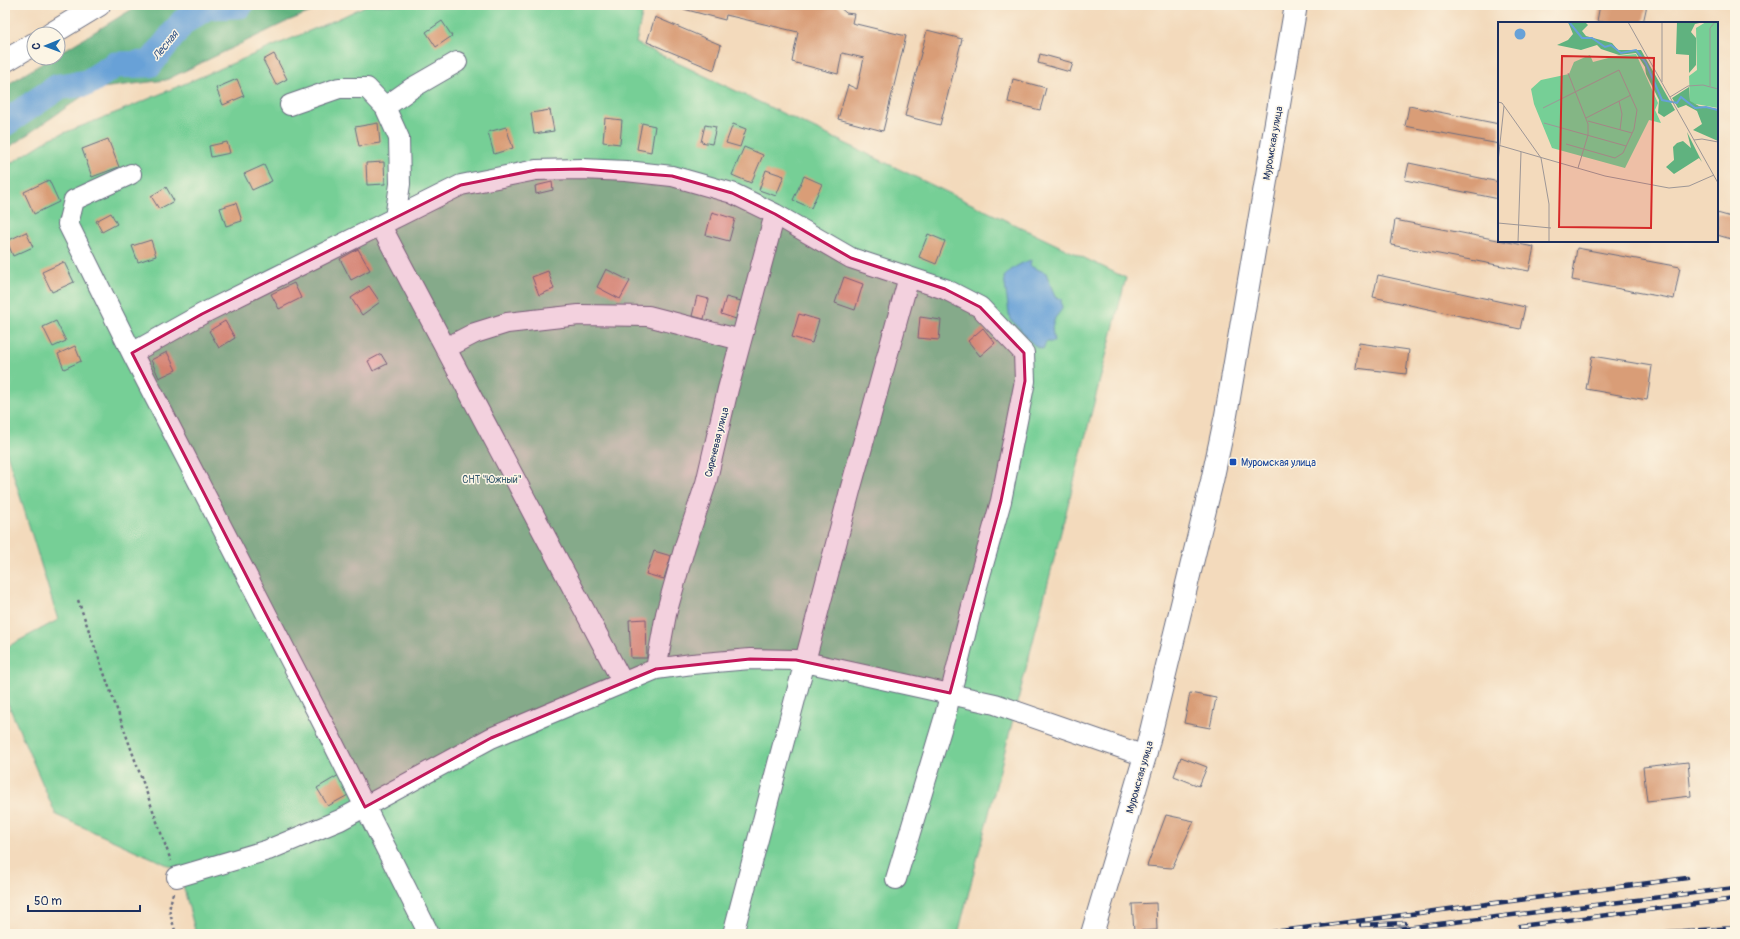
<svg xmlns="http://www.w3.org/2000/svg" width="1740" height="939" font-family="Pangolin,sans-serif">
<style>
.green{fill:#76cf96;stroke:#487f7a}
.forest{fill:#60b27f;stroke:#3e706e}
.water{fill:#67a1d7;stroke:#41689a}
.lines{fill:none;stroke-linecap:round;stroke-linejoin:round}
.river{stroke:#67a1d7;stroke-width:27}
.building{fill:#d99d77}
.minor-casing{stroke:#676b7f;stroke-width:22}
.major-casing{stroke:#676b7f;stroke-width:24}
.path{stroke:#676b7f;stroke-width:2.5;stroke-dasharray:3 3;stroke-linecap:butt}
.minor{stroke:#fff;stroke-width:20}
.major{stroke:#fff;stroke-width:22}
.rail-casing{stroke:#1b2f5e;stroke-width:4.5}
.rail{stroke:#fcf5e5;stroke-width:3;stroke-dasharray:9;stroke-linecap:butt}
.marked{fill:#c2185b;fill-opacity:0.2;stroke:#c2185b;stroke-width:3;stroke-linejoin:round}
.transit-dot{fill:#1a4fb4;stroke:#fcf5e5;stroke-width:1.5}
.labels{text-anchor:middle;stroke-width:3;stroke-linejoin:round;paint-order:stroke}
.street-label{font-size:10px;fill:#1b2f5e;stroke:#fcf5e5}
.transit-label{font-size:10px;fill:#164399;stroke:#fcf5e5;text-anchor:start}
.park-label{font-size:10px;fill:#32576c;stroke:#fcf5e5}
.water-label{font-size:11px;font-style:italic;fill:#365788;stroke:#fcf5e5}
.inset-river{fill:none;stroke:#67a1d7;stroke-width:2}
.inset-road{fill:none;stroke:#9d9696;stroke-width:1}
.view{fill:#d62828;fill-opacity:0.15;stroke:#d62828;stroke-width:2}
.inset-edge{fill:none;stroke:#1b2f5e;stroke-width:2}
</style>
<rect width="100%" height="100%" fill="#fcf5e5"/>
<filter id="ink" filterUnits="userSpaceOnUse"><feTurbulence type="fractalNoise" baseFrequency=".025" numOctaves="2"/><feDisplacementMap in="SourceGraphic" scale="8" xChannelSelector="R" yChannelSelector="G"/><feConvolveMatrix kernelMatrix="1 2 1 2 8 2 1 2 1" color-interpolation-filters="sRGB"/></filter>
<filter id="wash" filterUnits="userSpaceOnUse"><feTurbulence type="fractalNoise" baseFrequency=".012" numOctaves="4" result="noise"/><feDisplacementMap in="SourceGraphic" scale="16" xChannelSelector="R" yChannelSelector="G"/><feGaussianBlur stdDeviation="0.9" result="paint"/><feColorMatrix in="noise" values="0 0 0 0 0 0 0 0 0 0 0 0 0 0 0 0 0 1.4 0 .05"/><feComposite in="paint" operator="in"/></filter>
<g filter="url(#wash)">
<rect width="100%" height="100%" fill="#f3dabc"/>
<!-- green -->
<path class="green" d="M367 5H644L636 43 1126 278 958 934H196L179 870 56 815 5 697V648L58 620 5 447V167L51 138 120 111 340 18Z"/>
<!-- forest -->
<path class="forest" d="M139 5H328L288 21 166 80 93 89 5 150V86L51 58H58V54Z"/>
<!-- water -->
<path class="water" d="M1031 260 1030 266 1046 273 1055 297 1061 299 1062 309 1055 318 1052 328 1054 342H1046L1043 349C1028 346 1023 327 1010 320L1004 277C1012 268 1019 264 1031 260Z"/>
<g class="lines">
<!-- river -->
<path class="river" d="M5 123 58 87 87 83 115 65 150 64 183 22 208 6 240 5"/>
</g>
<g id="blocks">
<!-- building -->
<path class="building" d="M676 5H837L846 13 854 14 852 23 906 36 883 131 838 119 848 85 857 89 864 58 842 53 838 74 792 62 798 32 726 15 725 20 676 7Z
M921 5H933L932 8Z
M1600 5H1647L1643 23H1609L1597 21Z
M655 17 721 45 714 70 647 42Z
M442 21 452 36 436 47 426 32Z
M927 30 962 39 940 125 905 116Z
M274 54 287 79 276 85 263 60Z
M1040 54 1073 63 1070 72 1038 63Z
M237 79 244 96 223 105 216 88Z
M1013 79 1046 88 1040 110 1008 102Z
M1409 106 1499 124V144L1405 126Z
M550 110 554 131 534 134 531 113Z
M605 118 622 120 620 144 603 142Z
M378 123 380 143 359 146 355 127Z
M642 123 655 126 651 152 637 149Z
M733 124 746 129 740 147 726 143Z
M705 125 716 127 712 144 701 142Z
M506 127 513 148 494 154 488 132Z
M108 139 119 167 92 177 82 149Z
M227 142 230 153 211 157 209 146Z
M744 147 763 155 751 183 732 175Z
M384 162 385 184 367 185 366 163Z
M1409 163 1499 182V199L1405 180Z
M264 165 272 181 252 190 244 174Z
M766 170 784 176 776 196 759 190Z
M804 176 822 184 811 208 793 200Z
M49 180 59 202 34 214 24 192Z
M552 182 553 190 536 194 535 186Z
M166 187 174 201 159 209 151 196Z
M236 203 242 221 226 226 220 208Z
M712 212 735 219 729 241 706 235Z
M111 213 117 224 102 232 96 221Z
M1717 213 1735 218V240L1717 235Z
M1395 220 1534 247 1529 271 1391 245Z
M26 232 33 247 13 256 7 241Z
M928 234 945 241 936 264 919 257Z
M151 240 156 256 138 262 132 246Z
M1577 248 1680 267 1674 299 1572 280Z
M358 249 370 270 351 280 340 259Z
M64 262 74 282 52 292 42 272Z
M606 269 630 281 620 299 597 287Z
M548 271 554 289 539 295 532 277Z
M1378 275 1525 307 1520 329 1373 297Z
M844 277 863 284 855 310 835 303Z
M294 283 301 298 279 309 271 294Z
M369 286 380 302 362 315 351 298Z
M697 296 709 299 704 319 692 316Z
M726 297 741 301 736 319 721 314Z
M799 314 819 320 812 343 792 337Z
M920 317 941 320 939 340 918 338Z
M56 321 66 341 53 347 43 327Z
M225 321 235 338 219 348 209 331Z
M983 328 995 343 980 356 968 341Z
M1359 343 1409 350 1406 374 1356 368Z
M75 346 81 361 64 369 58 354Z
M167 352 176 370 159 378 151 360Z
M381 354 387 364 373 371 368 361Z
M1592 356 1652 366 1647 400 1586 389Z
M654 551 671 556 664 579 646 574Z
M646 619 647 658H631L629 620Z
M1190 693 1216 698 1210 728 1184 723Z
M1181 757 1207 767 1199 786 1174 776Z
M1688 762 1691 796 1647 801 1643 767Z
M339 775 350 794 328 806 317 788Z
M1166 815 1194 821 1172 868 1147 866Z
M1156 903 1157 930 1134 931 1132 904Z"/>
</g>
</g>
<g filter="url(#ink)">
<use href="#blocks" fill-opacity="0" stroke="#676b7f" stroke-width="1"/>
<g class="lines">
<defs>
<path id="minor" d="M290 105 339 88H367L385 107 399 138 400 184 395 218
M385 107 412 88 457 62
M131 174 74 200 68 224 132 353 329 735 429 934
M381 226 623 683
M446 348 475 333 507 323 579 315 648 316 741 340
M132 353 202 314 461 185 536 170 581 169 626 171 672 176 732 193 775 214 851 258 945 289 980 307 1024 353 1025 381 1001 501 977 586 945 716 896 879
M656 669 666 614 685 546 706 483 728 389 775 214
M177 877 268 850 340 820 491 738 656 669 692 664 750 659 796 660 995 704 1145 756
M733 934 851 487 909 277"/>
<path id="major" d="M51 34 99 5
M5 61 34 44
M1092 934 1145 756 1212 481 1226 415 1296 5"/>
</defs>
<!-- minor casing -->
<use href="#minor" class="minor-casing"/>
<!-- major casing -->
<use href="#major" class="major-casing"/>
<!-- path -->
<path class="path" d="M78 600 171 861
M173 893 169 910 176 934"/>
<!-- minor -->
<use href="#minor" class="minor"/>
<!-- major -->
<use href="#major" class="major"/>
<defs>
<path id="rail" d="M1361 925 1405 923
M1520 926 1735 899
M1258 934 1687 878
M1356 934 1735 888
M1636 934 1735 928"/>
</defs>
<!-- rail casing -->
<use href="#rail" class="rail-casing"/>
<!-- rail -->
<use href="#rail" class="rail"/>
</g>
</g>
<!-- marked area -->
<path class="marked" d="M581 169 672 176 732 193 775 214 851 258 945 289 980 307 1024 353 1025 381 1001 501 950 693 796 660 750 659 656 669 491 738 365 807 132 353 202 314 461 185 536 170Z"/>
<!-- markers -->
<rect class="transit-dot" x="1229" y="458" width="8" height="8" rx="2"/>
<g class="labels">
<!-- street labels -->
<g class="street-label">
<text transform="translate(1272 143) rotate(-80)" y="4">Муромская улица</text>
<text transform="translate(716 442) rotate(-76)" y="4">Сиреневая улица</text>
<text transform="translate(1139 777) rotate(-74)" y="4">Муромская улица</text>
</g>
<!-- transit labels -->
<g class="transit-label">
<text x="1241" y="466">Муромская улица</text>
</g>
<!-- park labels -->
<g class="park-label">
<text x="492" y="483">СНТ "Южный"</text>
</g>
<!-- water labels -->
<g class="water-label">
<text transform="translate(165 45) rotate(-51)" y="4">Лесная</text>
</g>
</g>
<!-- overview -->
<g transform="translate(1498 22)">
<rect width="220" height="220" fill="#f3dabc"/>
<path d="M208 0H220V86L192 81 191 54 199 48 198 6ZM138 32 160 81 157 88 163 101 151 98 127 146 54 126 36 82 33 67 43 58 71 52 76 40 92 33 95 40 118 34Z" fill="#76cf96"/>
<path d="M70 0H87L90 3 84 9 88 14 114 21 120 28H143L177 88 166 95 160 91 161 78 148 52 147 45 138 31 121 33 103 27 99 23 83 28 59 23 70 18 75 12ZM179 0H206L197 2 193 10 198 16V43L191 51V33L178 32ZM191 65 192 79 201 84 220 87V119L195 108 204 102 199 89 188 83 180 86 174 76ZM189 110 204 140 201 136 176 152 168 145 176 138 175 125 179 121 185 119 193 126Z" fill="#60b27f"/>
<path d="M16.5 12a5.5 5.5 0 1 1 11 0a5.5 5.5 0 1 1-11 0Z" fill="#67a1d7"/>
<path class="inset-river" d="M71 0 84 16H94L107 25 113 23 123 31 138 28 148 41 164 78 179 81 183 75 197 86 208 85 220 88V95"/>
<path class="inset-road" d="M130 0 220 161M70 51 90 102V113L80 146M164 60V0M212 64V6L217 0M172 75 190 64 205 63 220 67M121 79 124 92 122 108M0 80 4 81 43 136 51 182V220M45 86 121 48 139 88 136 107 125 131 117 136 68 122M88 96 133 73M90 99 134 111M46 101 128 124M196 118 204 117 220 120M0 123 107 154 171 166 191 164 216 153M0 140 6 84M0 201 53 206M20 220 23 130"/>
<path class="view" d="M64 34 156 36 153 206 61 205Z"/>
<rect width="220" height="220" class="inset-edge"/>
</g>
<!-- margin -->
<rect width="1740" height="939" fill="none" stroke="#fcf5e5" stroke-width="20"/>
<!-- north arrow -->
<g transform="translate(46 46) rotate(269)"><circle r="19" fill="#fcf5e5" stroke="#a2a6af"/>
<path d="M0-3L7 15L0 10L-7 15Z" fill="#1f6fb2"/>
<text y="-6" font-size="11" font-weight="bold" text-anchor="middle" fill="#1b2f5e">С</text>
</g>
<!-- scale -->
<path d="M28 905v6h112v-6" fill="none" stroke="#1b2f5e" stroke-width="2"/>
<text x="34" y="905" font-size="12" fill="#1b2f5e" stroke="#fcf5e5" stroke-width="3" paint-order="stroke">50 m</text>
</svg>
